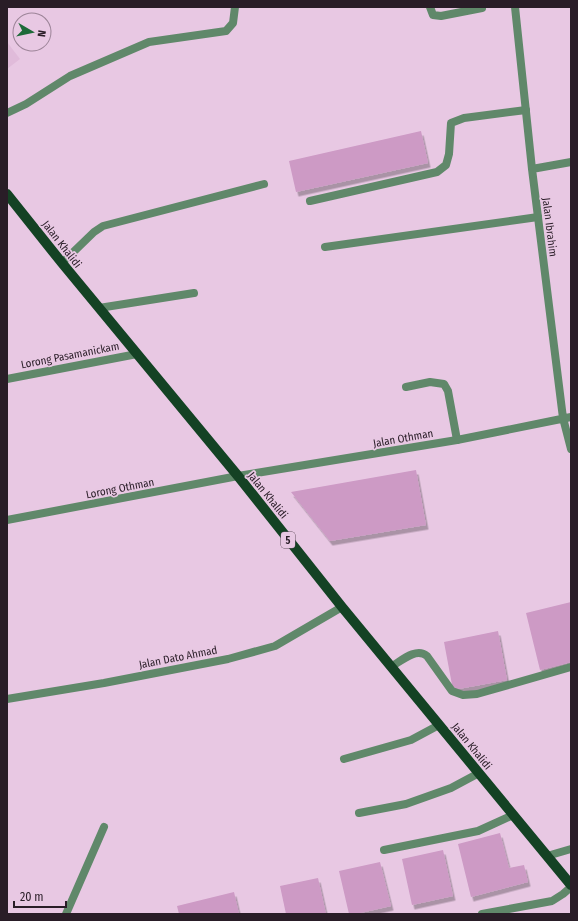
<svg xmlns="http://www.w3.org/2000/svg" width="578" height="921" font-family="'Fira Sans Condensed',sans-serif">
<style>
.built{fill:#e0bbda}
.building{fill:#cd9ac5;filter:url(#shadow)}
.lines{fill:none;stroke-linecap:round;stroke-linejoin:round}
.lane{stroke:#60886a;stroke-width:8}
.street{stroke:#60886a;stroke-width:8}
.primary{stroke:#144224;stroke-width:10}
.labels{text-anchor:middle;stroke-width:3.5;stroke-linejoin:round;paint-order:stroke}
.shield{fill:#e8c8e3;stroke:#62505f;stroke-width:1}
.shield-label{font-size:10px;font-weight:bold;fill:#291d27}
.street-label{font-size:11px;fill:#291d27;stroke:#e8c8e3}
</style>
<defs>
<filter id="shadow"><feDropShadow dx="2.5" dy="4.5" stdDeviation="0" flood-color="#0004"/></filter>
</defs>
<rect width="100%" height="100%" fill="#e8c8e3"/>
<!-- built -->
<path class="built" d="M7 42 20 59 7 69Z"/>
<!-- building -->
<path class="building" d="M421 131 428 163 296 192 289 161Z
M416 470 426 525 330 541 291 492Z
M571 602V662L540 670 526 613Z
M498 631 507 680 453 690 444 642Z
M500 833 509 868 524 865 528 882 471 897 458 844Z
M443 850 453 896 412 905 402 859Z
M380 862 391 906 356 914H349L339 871Z
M318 878 326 914H286L280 886Z
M234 892 239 914H179L177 906Z"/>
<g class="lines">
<!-- lane -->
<path class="lane" d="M430 7 433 15 441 16 482 8
M7 113 26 104 70 76 149 42 226 31 233 23 235 7
M310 201 437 172 446 165 449 154 451 123 464 118 526 110
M325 247 538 217
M99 308 194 293
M406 387 430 382 444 384 448 391 457 440
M391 667C401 661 416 647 427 656L452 691 463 695 477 694 571 667
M344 759 411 740 439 725
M359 813 406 804 451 788 479 773
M384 850 478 831 513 815
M547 856 571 849"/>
<!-- street -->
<path class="street" d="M515 7 532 169 563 418 571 449
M532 169 571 162
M62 263 94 232 103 226 264 184
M7 379 137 354
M7 520 238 476 457 440 571 417
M7 699 104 683 228 659 275 646 342 607
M66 914 104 827
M482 914 552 901 563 894 571 887"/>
<!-- primary -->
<path class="primary" d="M7 194 62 263 238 476 342 607 571 885"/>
</g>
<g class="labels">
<!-- shield labels -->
<rect class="shield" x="281" y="532" width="14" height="16" rx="3"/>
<g class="shield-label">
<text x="288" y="544">5</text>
</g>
<!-- street labels -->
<g class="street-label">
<text transform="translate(550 227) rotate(83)" y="4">Jalan Ibrahim</text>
<text transform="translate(62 244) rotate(52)" y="4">Jalan Khalidi</text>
<text transform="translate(70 355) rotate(-11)" y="4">Lorong Pasamanickam</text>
<text transform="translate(403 438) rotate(-10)" y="4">Jalan Othman</text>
<text transform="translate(120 488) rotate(-11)" y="4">Lorong Othman</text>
<text transform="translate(268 495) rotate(51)" y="4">Jalan Khalidi</text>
<text transform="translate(178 657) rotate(-11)" y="4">Jalan Dato Ahmad</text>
<text transform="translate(472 746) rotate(51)" y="4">Jalan Khalidi</text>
</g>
</g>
<!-- border -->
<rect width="578" height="921" fill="none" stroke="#291d27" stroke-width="16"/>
<!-- north arrow -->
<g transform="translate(32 32) rotate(99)"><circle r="19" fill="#e8c8e3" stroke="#9c8498"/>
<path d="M0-3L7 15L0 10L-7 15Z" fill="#1d6a39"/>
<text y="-6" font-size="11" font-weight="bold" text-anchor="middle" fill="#291d27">N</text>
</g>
<!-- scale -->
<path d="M14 901v6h52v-6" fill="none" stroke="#291d27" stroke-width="2"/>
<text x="20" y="901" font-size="12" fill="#291d27" stroke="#e8c8e3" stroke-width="3" paint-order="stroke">20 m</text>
</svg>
